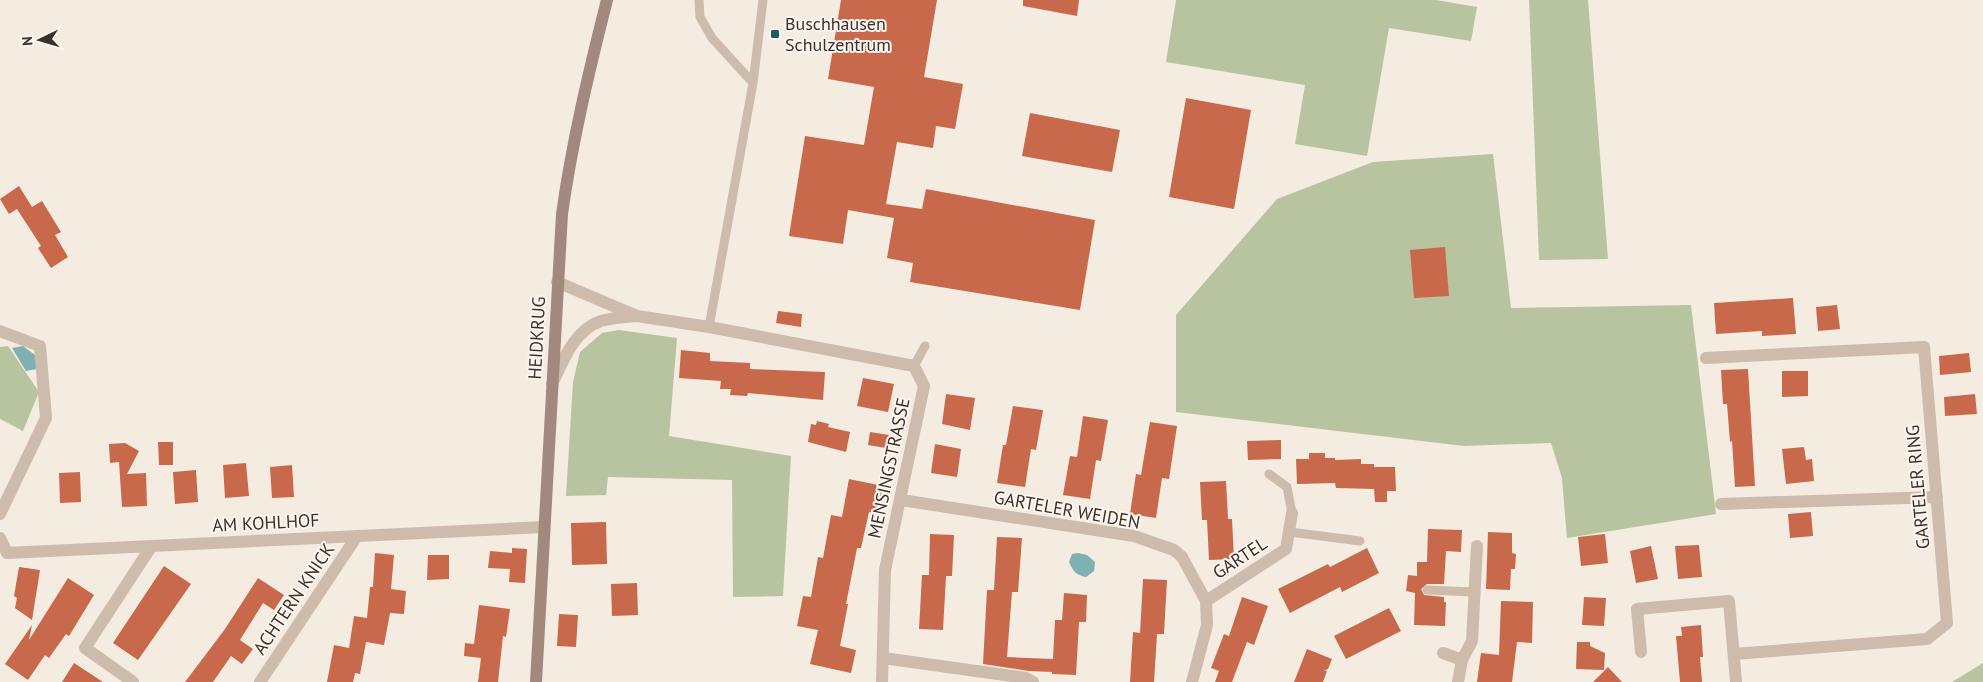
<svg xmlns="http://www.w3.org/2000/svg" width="1983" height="682" font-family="'PT Sans',sans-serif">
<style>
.green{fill:#b8c4a0}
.water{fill:#7fb0b2}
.building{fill:#c8694b}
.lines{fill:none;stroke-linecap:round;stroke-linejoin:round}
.service{stroke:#cdbbac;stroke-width:9}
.minor{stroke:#cdbbac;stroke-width:12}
.secondary{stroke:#a18a7d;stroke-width:12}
.poi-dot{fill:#1f5a5e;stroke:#fbf5ee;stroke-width:2}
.labels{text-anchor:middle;stroke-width:4;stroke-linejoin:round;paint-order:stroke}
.poi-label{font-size:18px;fill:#3b302b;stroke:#fbf5ee;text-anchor:start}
.street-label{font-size:18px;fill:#3b302b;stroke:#fbf5ee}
</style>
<rect width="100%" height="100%" fill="#f4ebe1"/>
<!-- green -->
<path class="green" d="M1176 0H1436L1477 7 1471 41 1389 28 1367 156 1295 144 1305 85 1166 62Z
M1529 0H1588L1608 259 1539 260Z
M1493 154 1511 308 1691 305 1716 514 1567 538 1562 478 1551 443 1464 446 1176 412V315L1277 199 1373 162Z
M619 330 677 338 669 436 791 456 783 596 733 597 732 480 608 477 606 495 566 496 573 382 580 352 602 333Z
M8 346 39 392 23 431 0 419V347Z
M1983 663V682H1952Z"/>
<!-- water -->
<path class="water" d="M23 346 35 355 37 369 26 371 12 348Z
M1078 553 1087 555 1095 562 1094 571 1086 577C1076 575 1073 571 1069 562L1072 554Z"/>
<!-- building -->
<path class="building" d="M841 0H937L924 77 963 84 955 129 936 126 933 148 897 142 886 204 922 209 926 189 1095 220 1080 310 910 282 913 263 887 258 894 218 848 210 843 244 789 236 805 136 864 145 874 87 828 79Z
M1023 0H1079L1077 16 1023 6Z
M1186 98 1251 110 1234 209 1169 197Z
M1030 113 1120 130 1112 172 1022 156Z
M19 186 32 207 42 201 61 232 55 235 68 257 51 268 38 248 41 246 17 209 9 214 0 199Z
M1445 247 1449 296 1414 298 1410 250Z
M1793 298 1796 334 1762 336V331L1716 334 1714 303Z
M1837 305 1840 329 1818 331 1816 307Z
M778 311 802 314 801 327 776 323Z
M681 350 710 353V361L750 363V369L825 372 823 400 748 393 747 396 730 395 731 389H720L721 381 679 378Z
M1969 353 1971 372 1940 375 1939 356Z
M1748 369 1755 486 1735 487 1732 441 1730 442 1727 404H1723L1721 370Z
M1782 371H1808V396L1782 397Z
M863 378 894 384 888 412 857 406Z
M946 394 975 398 970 430 942 424Z
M1975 394 1977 414 1945 416 1944 397Z
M1013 406 1043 410 1036 450 1031 449 1025 487 997 483 1003 445H1006Z
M1083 416 1108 420 1101 461 1096 460 1090 499 1063 495 1070 456 1077 457Z
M817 421 829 424 828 427 850 432 846 452 808 442 811 424 816 425Z
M1150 422 1177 426 1169 479 1162 478 1156 518 1130 514 1136 474 1141 475Z
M870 432 889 435 886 448 868 445Z
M1281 440V459L1248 460 1247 441Z
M158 442H173V465H159Z
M125 443 139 451 127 474 146 473 147 506 122 507 119 462 110 463 109 444Z
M935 444 961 449 957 477 931 473Z
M1804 447 1806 460 1812 459 1814 481 1786 484 1782 449Z
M1309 453H1325V458H1335V460L1361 459V464H1374V467H1395L1396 491H1387V502H1375L1374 489 1336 488 1335 483 1297 484 1296 459H1309Z
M246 463 249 496 225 498 223 465Z
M292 465 294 497 272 498 270 467Z
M196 470 198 502 175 504 173 472Z
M80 472 81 502 60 503 59 473Z
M849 479 883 486 877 514 869 512 861 548H857L846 604H848L840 646 856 650 851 673 810 664 818 630 797 626 803 596 811 597 818 557 823 558 831 515 842 517Z
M1226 481 1228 519H1232L1234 559 1209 560 1207 520H1202L1200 482Z
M1811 512 1813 536 1790 538 1788 514Z
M606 522 607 564 572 565 571 523Z
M1428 529 1462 530 1461 552 1446 551 1444 584H1427L1421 589 1424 595 1444 597V602H1446L1445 626 1414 625 1415 593 1406 591 1408 575 1417 576V562H1427Z
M1488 532 1512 533V553L1516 554 1515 569H1511L1510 590 1486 589Z
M930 534 954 535 952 576H946L943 630 919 629 922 575H929Z
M1605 534 1608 563 1581 566 1578 537Z
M997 537 1022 538 1018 592H1012L1007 657 1053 659 1055 620H1062L1064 593 1087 595 1086 622H1079L1076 675 1052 674V672L1029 671 983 664 987 590H994Z
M1699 545 1702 577 1678 579 1675 546Z
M1651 546 1658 579 1636 583 1630 551Z
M512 548 527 549 525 583 509 582 510 569 488 568 490 551 512 553Z
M1367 548 1379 573 1342 592 1340 587 1290 613 1278 589 1328 564 1330 567Z
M375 553 394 555 391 589 406 591 404 614 390 613 384 645 366 642 360 674 355 673 353 682H327L334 645 349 648 354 616 367 618 370 587H373Z
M428 555H449V579L427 580Z
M164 566 191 584 138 660 113 643Z
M19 567 40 570 32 620 15 608 17 598 14 596Z
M68 578 94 595 69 636 66 634 49 658 45 655 28 680 5 664 32 625 29 640Z
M258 578 284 595 274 610 263 603 240 640 253 649 242 664 231 656 213 682H185L225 629Z
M1143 579 1167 580 1164 634H1157L1154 682H1130L1133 632 1140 633Z
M637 583 638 615 612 616 611 584Z
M1242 597 1268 606 1254 645 1247 642 1232 682H1215L1219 671 1211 668 1224 634 1229 636Z
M1584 597 1606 598 1604 626 1582 625Z
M1501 601 1533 602 1532 643 1517 642 1512 682H1477L1481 653 1499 655Z
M479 605 510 609 506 637 503 636 498 682H478L481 658 464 656 465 643 474 644Z
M1389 608 1401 631 1346 659 1334 636Z
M559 614 578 615 576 647 557 646Z
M1701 625 1703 657H1700L1702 682H1680L1676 636H1682L1681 627Z
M1577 642H1590V646L1605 653 1604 670 1576 669Z
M1307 649 1332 659 1328 669 1324 671H1327L1323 682H1294Z
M74 663 103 682H62Z
M1608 667 1622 682H1593Z"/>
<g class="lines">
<!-- service -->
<path class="service" d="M699 0 700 17 712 38 753 83
M709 327 753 83 763 0
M914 366 925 346
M1269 474 1287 487 1292 513
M1290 532 1360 541
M1427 590 1474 592"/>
<!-- minor -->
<path class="minor" d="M557 282 637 316 709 327 914 366 924 386 885 570 882 682
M0 331 40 346 46 418 0 514
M1706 358 1924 347 1947 623 1927 639 1734 654
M552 384C563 361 574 330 601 321 612 318 625 317 636 316
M901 500 1134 536 1174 550 1182 557 1206 601 1207 625 1192 682
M1721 504 1937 497
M0 538 7 553 544 527
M1206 601 1286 549 1292 513
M1641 652 1637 609 1729 601 1736 682
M1443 653 1462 660
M883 658 1026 678 1033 682
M133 682 85 648 151 547
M260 682 357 536
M1458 682 1462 660 1472 641 1477 546"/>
<!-- secondary -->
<path class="secondary" d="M536 682 562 214C572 142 589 71 607 0"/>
</g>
<!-- markers -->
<rect class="poi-dot" x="770" y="29" width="10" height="10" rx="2.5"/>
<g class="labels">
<!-- poi labels -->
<g class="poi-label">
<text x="785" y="30">Buschhausen<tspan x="785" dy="21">Schulzentrum</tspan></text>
</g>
<!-- street labels -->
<g class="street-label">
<text transform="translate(537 338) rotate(-87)" y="6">HEIDKRUG</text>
<text transform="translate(889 468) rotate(-78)" y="6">MENSINGSTRASSE</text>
<text transform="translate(1918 487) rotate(-95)" y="6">GARTELER RING</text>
<text transform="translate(1067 510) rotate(10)" y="6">GARTELER WEIDEN</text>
<text transform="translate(266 523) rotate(-3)" y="6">AM KOHLHOF</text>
<text transform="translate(1240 558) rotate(-33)" y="6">GARTEL</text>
<text transform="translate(294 599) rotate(-56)" y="6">ACHTERN KNICK</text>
</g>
</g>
<!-- north arrow -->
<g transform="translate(40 40) rotate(265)" stroke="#fbf5ee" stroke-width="4" paint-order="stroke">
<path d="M0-4L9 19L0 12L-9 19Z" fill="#3b302b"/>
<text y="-8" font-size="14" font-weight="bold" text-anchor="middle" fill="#3b302b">N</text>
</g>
</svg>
